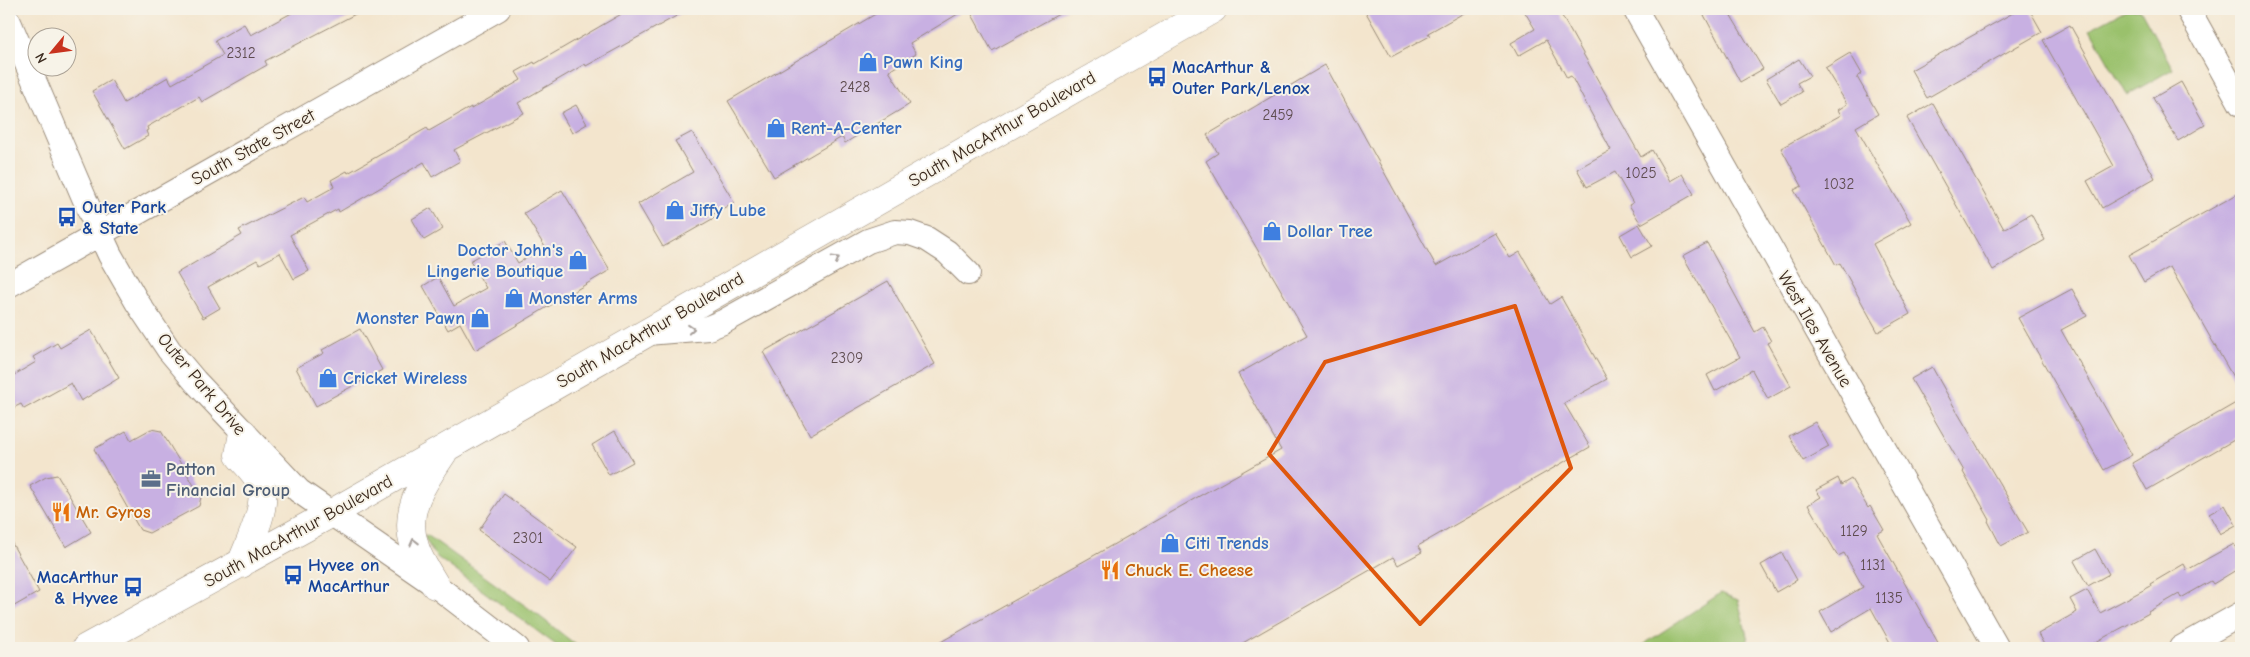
<svg xmlns="http://www.w3.org/2000/svg" width="2250" height="657" font-family="'Comic Neue',sans-serif">
<style>
.green{fill:#9ac16c;stroke:#6a7645}
.building{fill:#c8b0e2}
.lines{fill:none;stroke-linecap:round;stroke-linejoin:round}
.minor-casing{stroke:#978876;stroke-width:26}
.major-casing{stroke:#978876;stroke-width:29}
.minor{stroke:#fff;stroke-width:24}
.major{stroke:#fff;stroke-width:28}
.oneway{stroke:#a79f9a}
.marked{fill:none;stroke:#df570d;stroke-width:4;stroke-linejoin:round}
.labels{text-anchor:middle;stroke-width:4;stroke-linejoin:round;paint-order:stroke}
.number-label{font-size:15px;fill:#5e4c4f}
.shop-label{font-size:18px;font-weight:bold;fill:#366cbe;stroke:#f7f3e8;text-anchor:start}
.transit-label{font-size:18px;font-weight:bold;fill:#164399;stroke:#f7f3e8;text-anchor:start}
.street-label{font-size:18px;fill:#3b2a1e;stroke:#f7f3e8}
.service-label{font-size:18px;font-weight:bold;fill:#4e5e75;stroke:#f7f3e8;text-anchor:start}
.food-label{font-size:18px;font-weight:bold;fill:#c56008;stroke:#f7f3e8;text-anchor:start}
</style>
<rect width="100%" height="100%" fill="#f7f3e8"/>
<filter id="ink" filterUnits="userSpaceOnUse"><feTurbulence type="fractalNoise" baseFrequency=".02" numOctaves="2"/><feDisplacementMap in="SourceGraphic" scale="10" xChannelSelector="R" yChannelSelector="G"/><feConvolveMatrix kernelMatrix="1 2 1 2 8 2 1 2 1" color-interpolation-filters="sRGB"/></filter>
<filter id="wash" filterUnits="userSpaceOnUse"><feTurbulence type="fractalNoise" baseFrequency=".0096" numOctaves="4" result="noise"/><feDisplacementMap in="SourceGraphic" scale="20" xChannelSelector="R" yChannelSelector="G"/><feGaussianBlur stdDeviation="1.12" result="paint"/><feColorMatrix in="noise" values="0 0 0 0 0 0 0 0 0 0 0 0 0 0 0 0 0 1.4 0 .05"/><feComposite in="paint" operator="in"/></filter>
<g filter="url(#wash)">
<rect width="100%" height="100%" fill="#f3e5cd"/>
<!-- green -->
<path class="green" d="M2127 9H2140L2173 69 2127 95 2090 29Z
M427 535 534 612 580 648H560L437 557 433 553 424 536Z
M1721 593 1738 600 1750 648H1638Z"/>
<g id="blocks">
<!-- building -->
<path class="building" d="M299 9H365L265 61 267 65 202 102 199 97 147 127 148 130 146 131 148 136 125 149 92 91 111 80 124 103 168 77 172 84 223 55 215 41 244 24 251 35Z
M630 9H689L586 66 585 64 518 103 524 113 454 150 460 161 432 177 424 162 339 212 338 209 290 235 309 271 294 279 280 253 260 264 257 260 208 287 220 308 203 318 177 273 242 235 239 230 304 197 307 202 334 187 331 180 347 171 348 173 427 128 429 131 471 107V109L521 80 516 72 534 62 535 64Z
M884 9H966L910 43 916 54 889 71 910 104 845 143 842 137 774 177 728 101Z
M969 9H1068L992 51Z
M1364 9H1471L1428 33 1430 36 1391 57Z
M1523 9H1558L1641 157 1652 150 1670 181 1682 174 1694 194 1641 224 1629 205 1633 203 1615 172 1587 187 1577 169 1611 150 1571 76 1567 78 1546 40 1518 56 1511 43 1535 29Z
M1715 9H1727L1763 69 1740 82 1704 15Z
M2020 9H2029L2042 32 1927 98 1911 70Z
M2070 25 2155 178 2102 208 2087 181 2114 166 2043 40Z
M1850 53 1862 74 1857 77 1878 114 1856 127 1911 223 1873 244 1910 314 1878 332 1840 263 1836 265 1794 190 1802 186 1781 148 1841 115 1838 110 1847 104 1825 68Z
M1799 59 1810 76 1797 83 1802 92 1781 104 1766 79Z
M1325 65 1436 266 1495 233 1510 258 1520 252 1550 304 1561 297 1607 379 1564 403 1590 447 1418 546 1422 552 1398 565 1393 557 1234 648H930L1281 450 1238 374 1307 335 1206 161 1218 153 1207 135Z
M2181 82 2205 125 2178 141 2153 98Z
M1933 103 2004 229 2031 214 2045 240 1993 270 1907 118Z
M576 105 587 124 572 133 561 113Z
M692 132 734 202 712 215 714 218 663 247 638 204 693 172 675 141Z
M562 190 610 270 475 350 460 323 448 330 423 286 438 277 454 306 486 288 470 261 505 241 518 263 545 247 524 213Z
M2241 192V391L2170 267 2144 282 2129 255Z
M431 208 443 229 424 240 412 219Z
M1639 224 1652 246 1632 257 1620 235Z
M1707 243 1755 332 1763 327 1771 341 1767 343 1791 386 1768 399 1752 370 1715 391 1707 375 1740 357 1683 256Z
M888 281 935 364 810 435 763 352Z
M2072 289 2087 316 2061 330 2132 455 2104 470 2018 318Z
M360 329 382 370 316 406 296 368 324 353 322 350Z
M91 330 119 378 81 401 71 383 24 409 21 404 9 410V378L36 362 33 357 57 343 60 348Z
M1932 367 1956 410 2028 532 2001 546 1988 521 1990 520 1963 472 1964 471 1911 379Z
M2241 400V436L2147 490 2132 463Z
M1815 422 1829 447 1803 461 1789 436Z
M151 429 161 431 201 497 199 506 149 533 140 530 94 449 126 431 131 440Z
M615 431 633 462 609 475 592 445Z
M57 475 91 532 66 547 30 486 46 477Z
M1838 478 1841 485 1851 479 1868 508 1870 506 1884 530 1877 534 1941 648H1893L1871 608 1831 632 1820 612 1863 587 1844 553 1838 556 1808 505 1821 497 1816 490Z
M504 494 577 547 550 582 479 530Z
M2225 505 2236 525 2220 534 2209 514Z
M9 538 39 592 9 609Z
M2234 544 2241 556V567L2213 584 2211 581 2181 598 2179 594 2148 612 2149 613 2094 643 2097 648H2046L2038 634 2077 612 2070 599 2087 590 2100 613 2151 586 2150 584 2184 564 2187 570Z
M2095 549 2109 574 2088 586 2074 561Z
M1782 553 1797 580 1776 592 1761 565Z"/>
</g>
</g>
<g filter="url(#ink)">
<use href="#blocks" fill-opacity="0" stroke="#978876" stroke-width="1"/>
<g class="lines">
<defs>
<path id="minor" d="M1635 9 1997 648
M2188 9 2241 104
M9 22 91 214 110 255 137 302 169 350 195 381 299 491 435 585 517 648
M9 285 498 9
M647 333 708 328 723 322 868 241 895 232 910 233 927 239 947 252 968 273
M2181 648 2241 614"/>
<path id="major" d="M241 564C249 543 271 502 259 480 254 471 245 463 239 455L243 433
M435 585C428 573 419 560 415 547 402 510 423 483 443 453
M86 648 332 513 1213 9"/>
</defs>
<!-- minor casing -->
<use href="#minor" class="minor-casing"/>
<!-- major casing -->
<use href="#major" class="major-casing"/>
<!-- minor -->
<use href="#minor" class="minor"/>
<!-- major -->
<use href="#major" class="major"/>
</g>
<!-- one-way arrows -->
<defs><path id="oneway-chevron" d="M-2-3.5L2.5 0L-2 3.5" fill="none" stroke-width="1.6" stroke-linecap="round" stroke-linejoin="round" transform="scale(1.25)"/></defs>
<g class="oneway">
<use href="#oneway-chevron" transform="translate(836 259) rotate(-29)"/>
<use href="#oneway-chevron" transform="translate(691 329) rotate(-5)"/>
<use href="#oneway-chevron" transform="translate(414 542) rotate(-104)"/>
</g>
</g>
<!-- marked area -->
<path class="marked" d="M1515 306 1571 468 1420 624 1269 454 1325 362Z"/>
<!-- icons -->
<defs>
<symbol id="shop-bare" viewBox="-9 -9 18 18"><path d="M-5-2.5h2.3a2.7 3.5 0 0 1 5.4 0H5L5.5 6h-11ZM-1.5-2.5h3a1.5 2.3 0 0 0-3 0Z" fill="#3f7fe0" stroke="#f7f3e8" stroke-width="2.5" paint-order="stroke"/></symbol>
<symbol id="bus-bare" viewBox="-9 -9 18 18"><path d="M-5-6H5V4H4V6H2V4H-2V6H-4V4H-5ZM-3.5-4V0h7V-4ZM-3.5 1.2v1.5H-2V1.2ZM2 1.2v1.5H3.5V1.2Z" fill="#1a4fb4" stroke="#f7f3e8" stroke-width="2.5" paint-order="stroke"/></symbol>
<symbol id="office-bare" viewBox="-9 -9 18 18"><path d="M-6-3h4V-5.5h4V-3h4V5H-6ZM-1-4.5V-3h2v-1.5ZM-6 0V1H6V0Z" fill="#5c6f8a" stroke="#f7f3e8" stroke-width="2.5" paint-order="stroke"/></symbol>
<symbol id="restaurant-bare" viewBox="-9 -9 18 18"><path d="M-5-6h1v4h1v-4h1v4h1v-4h1v5L-1.5 .5V6h-2V.5L-5-1ZM5-6V6H3V1.5H1.5Q1.5-4 5-6Z" fill="#e8710a" stroke="#f7f3e8" stroke-width="2.5" paint-order="stroke"/></symbol>
</defs>
<g fill-rule="evenodd">
<use href="#shop-bare" x="854" y="48" width="28" height="28"/>
<use href="#bus-bare" x="1143" y="63" width="28" height="28"/>
<use href="#shop-bare" x="762" y="114" width="28" height="28"/>
<use href="#shop-bare" x="661" y="196" width="28" height="28"/>
<use href="#bus-bare" x="53" y="203" width="28" height="28"/>
<use href="#shop-bare" x="1258" y="217" width="28" height="28"/>
<use href="#shop-bare" x="564" y="246" width="28" height="28"/>
<use href="#shop-bare" x="500" y="284" width="28" height="28"/>
<use href="#shop-bare" x="466" y="304" width="28" height="28"/>
<use href="#shop-bare" x="314" y="364" width="28" height="28"/>
<use href="#office-bare" x="137" y="465" width="28" height="28"/>
<use href="#restaurant-bare" x="47" y="498" width="28" height="28"/>
<use href="#shop-bare" x="1156" y="529" width="28" height="28"/>
<use href="#restaurant-bare" x="1096" y="556" width="28" height="28"/>
<use href="#bus-bare" x="279" y="561" width="28" height="28"/>
<use href="#bus-bare" x="119" y="573" width="28" height="28"/>
</g>
<g class="labels">
<!-- number labels -->
<g class="number-label">
<text x="241" y="58">2312</text>
<text x="855" y="92">2428</text>
<text x="1278" y="120">2459</text>
<text x="1641" y="178">1025</text>
<text x="1839" y="189">1032</text>
<text x="847" y="363">2309</text>
<text x="1854" y="536">1129</text>
<text x="528" y="543">2301</text>
<text x="1873" y="570">1131</text>
<text x="1889" y="603">1135</text>
</g>
<!-- shop labels -->
<g class="shop-label">
<text x="883" y="68">Pawn King</text>
<text x="791" y="134">Rent-A-Center</text>
<text x="690" y="216">Jiffy Lube</text>
<text x="1287" y="237">Dollar Tree</text>
<text x="563" y="256" text-anchor="end">Doctor John's<tspan x="563" dy="21">Lingerie Boutique</tspan></text>
<text x="529" y="304">Monster Arms</text>
<text x="465" y="324" text-anchor="end">Monster Pawn</text>
<text x="343" y="384">Cricket Wireless</text>
<text x="1185" y="549">Citi Trends</text>
</g>
<!-- transit labels -->
<g class="transit-label">
<text x="1172" y="73">MacArthur &amp;<tspan x="1172" dy="21">Outer Park/Lenox</tspan></text>
<text x="82" y="213">Outer Park<tspan x="82" dy="21">&amp; State</tspan></text>
<text x="308" y="571">Hyvee on<tspan x="308" dy="21">MacArthur</tspan></text>
<text x="118" y="583" text-anchor="end">MacArthur<tspan x="118" dy="21">&amp; Hyvee</tspan></text>
</g>
<!-- street labels -->
<g class="street-label">
<text transform="translate(1002 129) rotate(-30)" y="6">South MacArthur Boulevard</text>
<text transform="translate(253 147) rotate(-29)" y="6">South State Street</text>
<text transform="translate(1815 329) rotate(60)" y="6">West Iles Avenue</text>
<text transform="translate(650 330) rotate(-30)" y="6">South MacArthur Boulevard</text>
<text transform="translate(202 384) rotate(50)" y="6">Outer Park Drive</text>
<text transform="translate(298 531) rotate(-29)" y="6">South MacArthur Boulevard</text>
</g>
<!-- service labels -->
<g class="service-label">
<text x="166" y="475">Patton<tspan x="166" dy="21">Financial Group</tspan></text>
</g>
<!-- food labels -->
<g class="food-label">
<text x="76" y="518">Mr. Gyros</text>
<text x="1125" y="576">Chuck E. Cheese</text>
</g>
</g>
<!-- margin -->
<rect width="2250" height="657" fill="none" stroke="#f7f3e8" stroke-width="30"/>
<!-- north arrow -->
<g transform="translate(52 52) rotate(241)"><circle r="24" fill="#f7f3e8" stroke="#aca397"/>
<path d="M0-4L9 19L0 12L-9 19Z" fill="#c8321e"/>
<text y="-8" font-size="14" font-weight="bold" text-anchor="middle" fill="#3b2a1e">N</text>
</g>
</svg>
